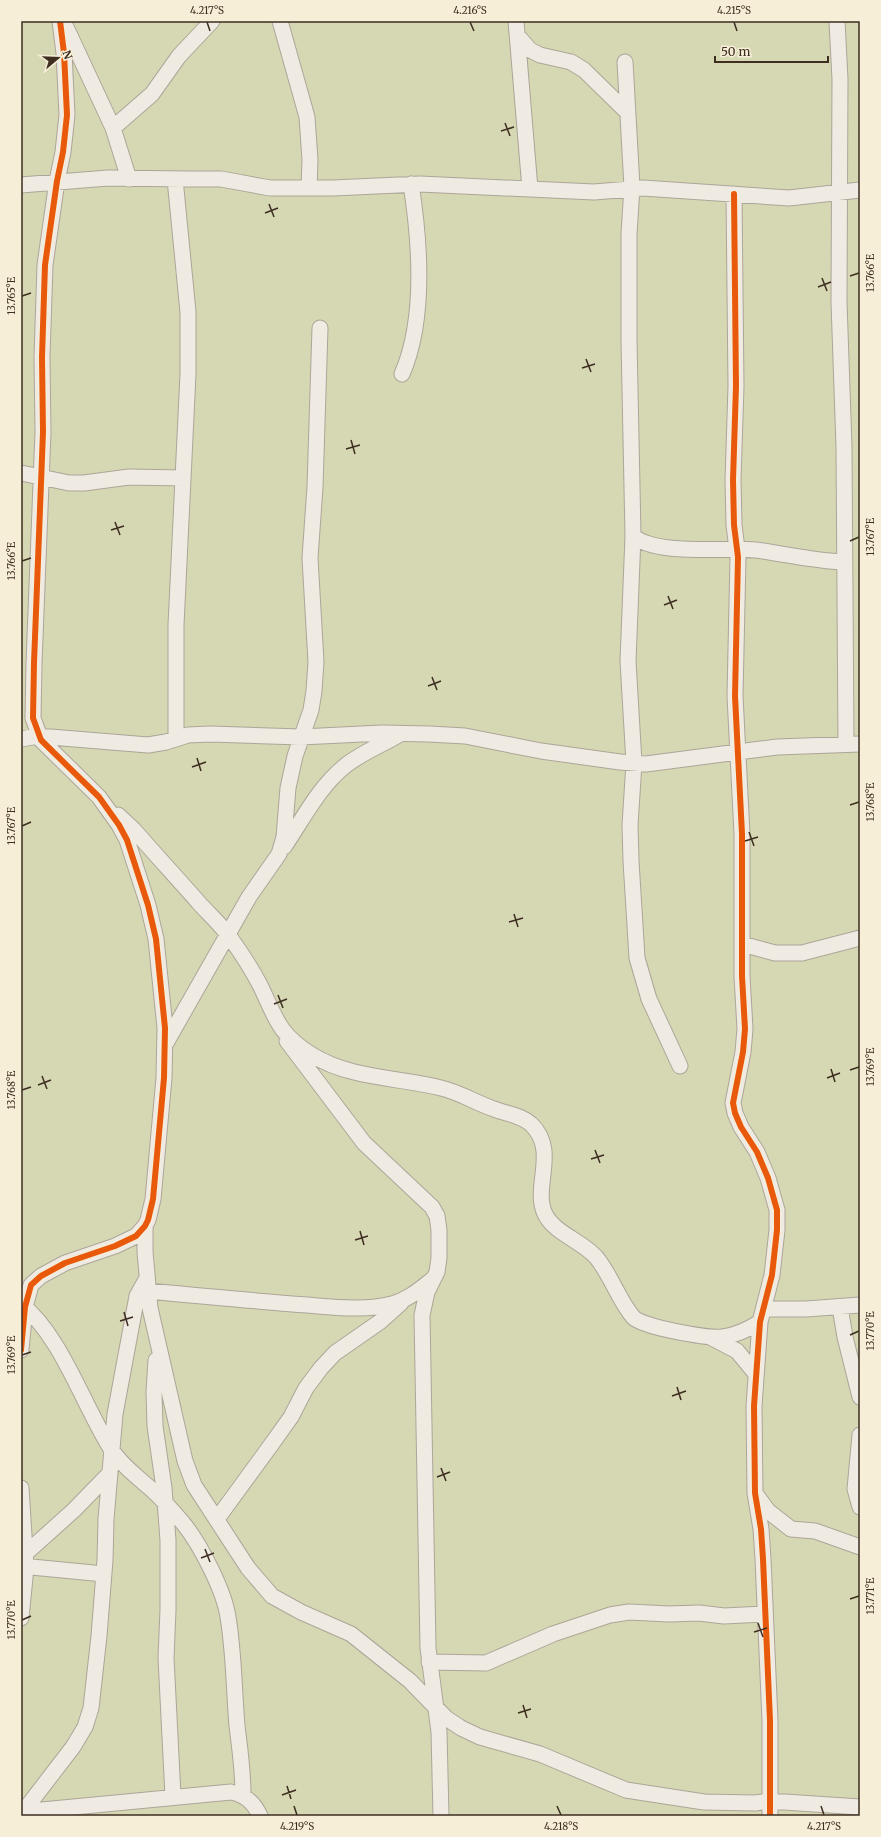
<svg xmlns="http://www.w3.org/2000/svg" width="881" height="1837" font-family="Merriweather,serif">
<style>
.green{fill:#d6d7b3}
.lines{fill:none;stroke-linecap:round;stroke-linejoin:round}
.street-casing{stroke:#ada599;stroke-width:17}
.street{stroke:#efebe3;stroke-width:15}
.cycleway-casing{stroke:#f7eed8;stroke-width:8}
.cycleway{stroke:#e8590c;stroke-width:6}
.ticks{fill:none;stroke:#3d2e20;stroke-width:1.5}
.neatline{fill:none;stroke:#3d2e20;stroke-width:1.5}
.ticks-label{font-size:10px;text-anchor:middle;fill:#3d2e20}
</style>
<rect width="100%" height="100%" fill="#e7e0d1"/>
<!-- green -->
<path class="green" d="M21 21H860V1816H21Z"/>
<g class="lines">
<defs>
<path id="street" d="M280 21 307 117 310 160 309 188
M516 21 530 189
M837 21 840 79 839 302 844 447 846 744
M66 27 113 128 129 179
M517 35 530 50 540 55 571 62 584 70 628 113
M625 62 632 187 629 234V340L633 536 628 661 634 763 630 825 631 861 637 958 649 999 680 1066
M113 128 152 94 179 56 212 21
M175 179 188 312V374L176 625V739
M21 185 108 178 187 179H221L270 188H333L420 184 594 192 643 188 789 198 860 190
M734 194 736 386 733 480 734 525 738 557 735 696 742 834V976L745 1029 743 1052 733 1103 735 1113 741 1127 757 1152 768 1178 777 1210V1230L772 1275 760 1322 754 1406 755 1493 761 1529 763 1559 770 1721V1816
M402 374C426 319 420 242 411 184
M21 473 69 483H84L129 477 183 478
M633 536C657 556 724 547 756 550 786 554 814 561 844 562
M21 739 38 736 148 745 166 742 188 735 210 734 301 737 382 733 429 734 465 736 541 751 620 762 646 764 777 747 860 744
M118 815 134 830C155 854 177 878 199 903 209 914 220 924 229 936 240 951 251 968 260 985 276 1018 278 1034 312 1055 351 1079 397 1077 441 1088 459 1092 476 1103 494 1109 507 1114 521 1115 531 1124 559 1151 532 1187 545 1214 554 1233 582 1241 596 1257 611 1275 618 1299 633 1317 641 1327 710 1339 723 1337 736 1335 749 1329 760 1322
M284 847C303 819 318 788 345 766 361 753 382 745 400 734
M742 944 775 953H802L860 938
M287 1041 364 1143 432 1207 437 1216 439 1230V1258L437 1272 427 1292 422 1315 428 1648 439 1732 441 1816
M166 1043 249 897 279 854 284 837 288 788 295 756 311 710 314 691 316 662 310 558 315 487 320 328
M145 1226V1252L150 1308 185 1461 194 1485 248 1568 272 1596 301 1612 351 1634 410 1681 446 1718 461 1728 480 1737 540 1754 626 1790 704 1802 755 1803 769 1801 860 1807
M148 1291C201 1296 254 1301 307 1305 332 1307 367 1311 392 1304 408 1300 420 1289 433 1279
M21 1304C61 1335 84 1407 111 1449 121 1464 136 1476 150 1488 161 1498 173 1511 183 1523 200 1544 224 1590 228 1617 234 1653 234 1690 237 1726 240 1750 243 1770 243 1795
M840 1307 845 1337 860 1397
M764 1309H806L860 1305
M712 1338 737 1351 756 1374
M21 1350 25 1307 31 1285 41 1276 65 1263 115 1246 136 1236 145 1226 148 1220 153 1199 164 1078 165 1028 156 939 148 905 127 840 119 825 99 797 41 740 33 718 34 663 43 432 42 357 45 265 57 181 63 152 67 115 64 53 60 21
M156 1360 154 1392 155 1426 164 1488 168 1540V1610L166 1658 173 1796
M860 1435 855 1489 860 1507
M21 1488 26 1567 21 1618
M757 1496 768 1511 791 1529 815 1531 860 1547
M217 1519 271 1445 291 1417 306 1388 321 1368 335 1353 381 1321 401 1303
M25 1554 74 1510 109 1474
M21 1566 104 1574
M429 1662 486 1663 553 1634 610 1615 629 1612 669 1614 699 1613 724 1616 765 1614
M21 1812 231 1792C245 1795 254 1802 260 1816
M23 1812 73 1747 85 1727 91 1708 99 1636 105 1560 106 1519 115 1414 137 1296 147 1278"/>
</defs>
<!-- street casing -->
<use href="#street" class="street-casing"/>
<!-- street -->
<use href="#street" class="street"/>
<defs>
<path id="cycleway" d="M734 194 736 386 733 480 734 525 738 557 735 696 742 834V976L745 1029 743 1052 733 1103 735 1113 741 1127 757 1152 768 1178 777 1210V1230L772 1275 760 1322 754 1406 755 1493 761 1529 763 1559 770 1721V1816
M21 1350 25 1307 31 1285 41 1276 65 1263 115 1246 136 1236 145 1226 148 1220 153 1199 164 1078 165 1028 156 939 148 905 127 840 119 825 99 797 41 740 33 718 34 663 43 432 42 357 45 265 57 181 63 152 67 115 64 53 60 21"/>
</defs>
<!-- cycleway casing -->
<use href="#cycleway" class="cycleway-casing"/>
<!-- cycleway -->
<use href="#cycleway" class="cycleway"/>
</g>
<!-- ticks -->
<path class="ticks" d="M207 22 210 31M470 22 474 31M734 22 737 31M505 123 510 136M501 131 514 127M269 204 274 217M265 213 278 208M850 276 859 273M822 278 827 291M818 287 831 282M22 296 31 293M586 359 591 372M582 368 595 364M351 440 355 454M346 449 360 445M115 522 120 535M111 530 124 526M850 541 859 537M22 561 31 558M668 596 673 609M664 605 677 600M432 677 437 690M428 686 441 681M197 758 201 771M192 767 206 762M850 805 859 802M22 826 31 822M749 832 754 846M745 841 758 837M514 914 518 927M509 922 523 918M278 995 283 1008M274 1004 287 999M831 1069 835 1082M850 1070 859 1067M42 1076 47 1089M827 1078 840 1073M38 1085 51 1080M22 1090 31 1087M595 1150 600 1163M591 1159 604 1155M360 1231 364 1245M355 1240 368 1236M124 1312 128 1326M120 1321 133 1317M850 1335 859 1331M22 1355 31 1352M677 1387 681 1400M672 1396 686 1391M441 1468 446 1481M437 1477 450 1472M205 1549 210 1562M201 1558 214 1553M850 1599 859 1596M22 1620 31 1616M758 1623 763 1637M754 1632 767 1628M523 1705 527 1718M518 1713 531 1709M287 1786 291 1799M282 1795 296 1790M294 1806 297 1815M557 1806 561 1815M821 1806 824 1815"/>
<!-- border -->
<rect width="881" height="1837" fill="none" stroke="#f7eed8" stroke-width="44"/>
<!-- north arrow -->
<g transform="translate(58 58) rotate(71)" stroke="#f7eed8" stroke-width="3" paint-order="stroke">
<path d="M0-3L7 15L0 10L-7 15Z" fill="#3d2e20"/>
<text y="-6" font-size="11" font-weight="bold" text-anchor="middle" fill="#3d2e20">N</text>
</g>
<!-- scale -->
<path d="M715 56v6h113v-6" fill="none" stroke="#3d2e20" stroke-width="2"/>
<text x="721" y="56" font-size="12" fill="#3d2e20" stroke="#f7eed8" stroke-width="3" paint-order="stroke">50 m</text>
<rect x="22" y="22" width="837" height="1793" class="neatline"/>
<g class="ticks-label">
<text x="207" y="14">4.217°S</text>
<text x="470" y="14">4.216°S</text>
<text x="734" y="14">4.215°S</text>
<text transform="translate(870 273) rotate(-90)" y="4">13.766°E</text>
<text transform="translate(11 296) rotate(-90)" y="4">13.765°E</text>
<text transform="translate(870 537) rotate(-90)" y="4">13.767°E</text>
<text transform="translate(11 561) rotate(-90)" y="4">13.766°E</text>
<text transform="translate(870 802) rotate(-90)" y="4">13.768°E</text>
<text transform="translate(11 826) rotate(-90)" y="4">13.767°E</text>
<text transform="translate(870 1067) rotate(-90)" y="4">13.769°E</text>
<text transform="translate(11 1090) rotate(-90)" y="4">13.768°E</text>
<text transform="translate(870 1331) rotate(-90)" y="4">13.770°E</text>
<text transform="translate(11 1355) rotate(-90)" y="4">13.769°E</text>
<text transform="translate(870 1596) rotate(-90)" y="4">13.771°E</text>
<text transform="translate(11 1620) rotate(-90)" y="4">13.770°E</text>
<text x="297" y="1830">4.219°S</text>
<text x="561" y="1830">4.218°S</text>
<text x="824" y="1830">4.217°S</text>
</g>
</svg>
